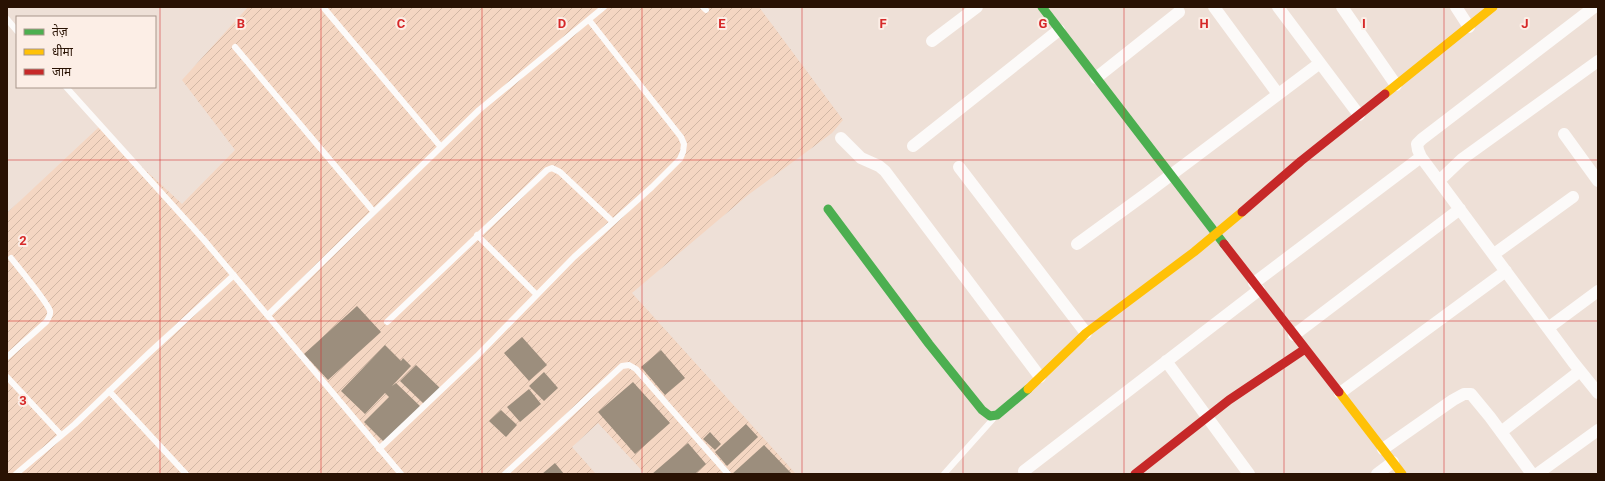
<svg xmlns="http://www.w3.org/2000/svg" width="1605" height="481" font-family="Roboto,'Noto Sans Devanagari',sans-serif">
<style>
.industrial{fill:url(#industrial-furrows)}
.building{fill:#9c8e7d}
.lines{fill:none;stroke-linecap:round;stroke-linejoin:round}
.lane{stroke:#fcfaf9;stroke-width:6}
.street{stroke:#fcfaf9;stroke-width:12}
.fast{stroke:#4caf50;stroke-width:9}
.slow{stroke:#ffc107;stroke-width:9}
.jam{stroke:#c62828;stroke-width:9}
.grid{fill:none;stroke:#d62828;stroke-width:1;stroke-opacity:0.55}
.grid-label{font-size:13px;text-anchor:middle;font-weight:bold;fill:#d62828;stroke:#fceee6;stroke-width:4;stroke-linejoin:round;paint-order:stroke}
</style>
<defs>
<pattern id="industrial-furrows" width="10" height="10" patternUnits="userSpaceOnUse"><rect width="10" height="10" fill="#f4d6c2"/><path d="M-1 1l2-2M0 10L10 0M9 11l2-2" fill="none" stroke="#d1b7a5"/></pattern>
</defs>
<rect width="100%" height="100%" fill="#eee0d7"/>
<!-- industrial -->
<path class="industrial" d="M248 7H759L843 120 832 133 748 195 632 293 796 474H645L598 423 572 447 596 474H7V213L99 127 182 204 235 150 182 80Z"/>
<!-- building -->
<path class="building" d="M357 306 381 332 328 380 304 354Z
M522 337 547 365 529 381 504 353Z
M385 345 401 361 403 358 411 366 392 386 396 383 421 407 385 443 364 422 389 397 385 393 365 414 341 391Z
M661 350 685 378 665 395 641 367Z
M416 365 440 388 424 404 400 381Z
M544 372 558 388 544 401 529 386Z
M633 382 670 423 635 454 598 412Z
M529 389 541 404 520 422 507 407Z
M501 410 517 425 506 437 489 421Z
M746 424 758 437 727 466 715 452Z
M710 432 721 444 715 450 703 439Z
M688 443 706 464 695 474H652Z
M764 445 791 473 732 474Z
M555 463 564 474H542Z"/>
<g class="lines">
<!-- lane -->
<path class="lane" d="M323 7 441 147
M703 7 706 10
M7 19 17 31
M235 47 374 212
M66 87 204 240 401 474
M477 235 537 295
M268 315 479 110 604 7
M387 322 547 170 552 168 560 172 613 222
M7 357 46 322C48 319 51 315 50 311 48 303 18 267 11 258
M7 377 61 435
M109 391 186 474
M379 449 477 356 574 257 652 187 680 159 683 152 684 144 681 137 589 20
M16 474 75 424 148 354 234 275
M505 474 622 366 629 365 636 369 728 474
M944 474 993 419"/>
<!-- street -->
<path class="street" d="M1214 7 1278 94
M1278 7 1359 115
M1342 7 1396 85
M1456 7 1469 27
M1593 8 1422 139 1417 144 1418 150 1421 157 1573 362 1598 393
M932 41 977 7
M1096 78 1179 12
M1564 134 1598 181
M841 138 861 158 879 166 885 171 1040 377
M913 146 1059 30
M959 167 1086 333
M1439 181 1462 159 1598 61
M1077 244 1147 193 1320 63
M1494 254 1573 197
M1254 283 1421 157
M1548 328 1598 291
M1294 335 1460 209
M1166 361 1249 474
M1340 393 1506 271
M1501 432 1580 371
M1383 449 1453 400 1464 394H1471L1490 417 1532 474
M1024 471 1259 290
M1377 474 1393 462
M1537 474 1598 430"/>
<!-- fast -->
<path class="fast" d="M1042 7 1224 244
M828 209 929 344 982 410 990 416 997 415 1028 389"/>
<!-- slow -->
<path class="slow" d="M1385 94 1493 7
M1028 389 1086 333 1194 252 1242 212
M1339 392 1402 474"/>
<!-- jam -->
<path class="jam" d="M1242 212 1301 161 1385 94
M1224 244 1339 392
M1135 474 1229 400 1305 349"/>
</g>
<!-- grid -->
<path class="grid" d="M160 7V474M321 7V474M482 7V474M642 7V474M802 7V474M963 7V474M1124 7V474M1284 7V474M1444 7V474M7 160H1598M7 321H1598"/>
<g class="grid-label">
<text x="241" y="28">B</text>
<text x="401" y="28">C</text>
<text x="562" y="28">D</text>
<text x="722" y="28">E</text>
<text x="883" y="28">F</text>
<text x="1043" y="28">G</text>
<text x="1204" y="28">H</text>
<text x="1364" y="28">I</text>
<text x="1525" y="28">J</text>
<text x="23" y="245">2</text>
<text x="23" y="405">3</text>
</g>
<!-- border -->
<rect width="1605" height="481" fill="none" stroke="#291203" stroke-width="16"/>
<!-- legend -->
<rect x="16" y="16" width="140" height="72" fill="#fceee6" stroke="#a8968b"/>
<rect x="24" y="29" width="20" height="6" fill="#4caf50" stroke="#a8968b"/>
<text x="52" y="36" font-size="12" fill="#291203">तेज़</text>
<rect x="24" y="49" width="20" height="6" fill="#ffc107" stroke="#a8968b"/>
<text x="52" y="56" font-size="12" fill="#291203">धीमा</text>
<rect x="24" y="69" width="20" height="6" fill="#c62828" stroke="#a8968b"/>
<text x="52" y="76" font-size="12" fill="#291203">जाम</text>
</svg>
